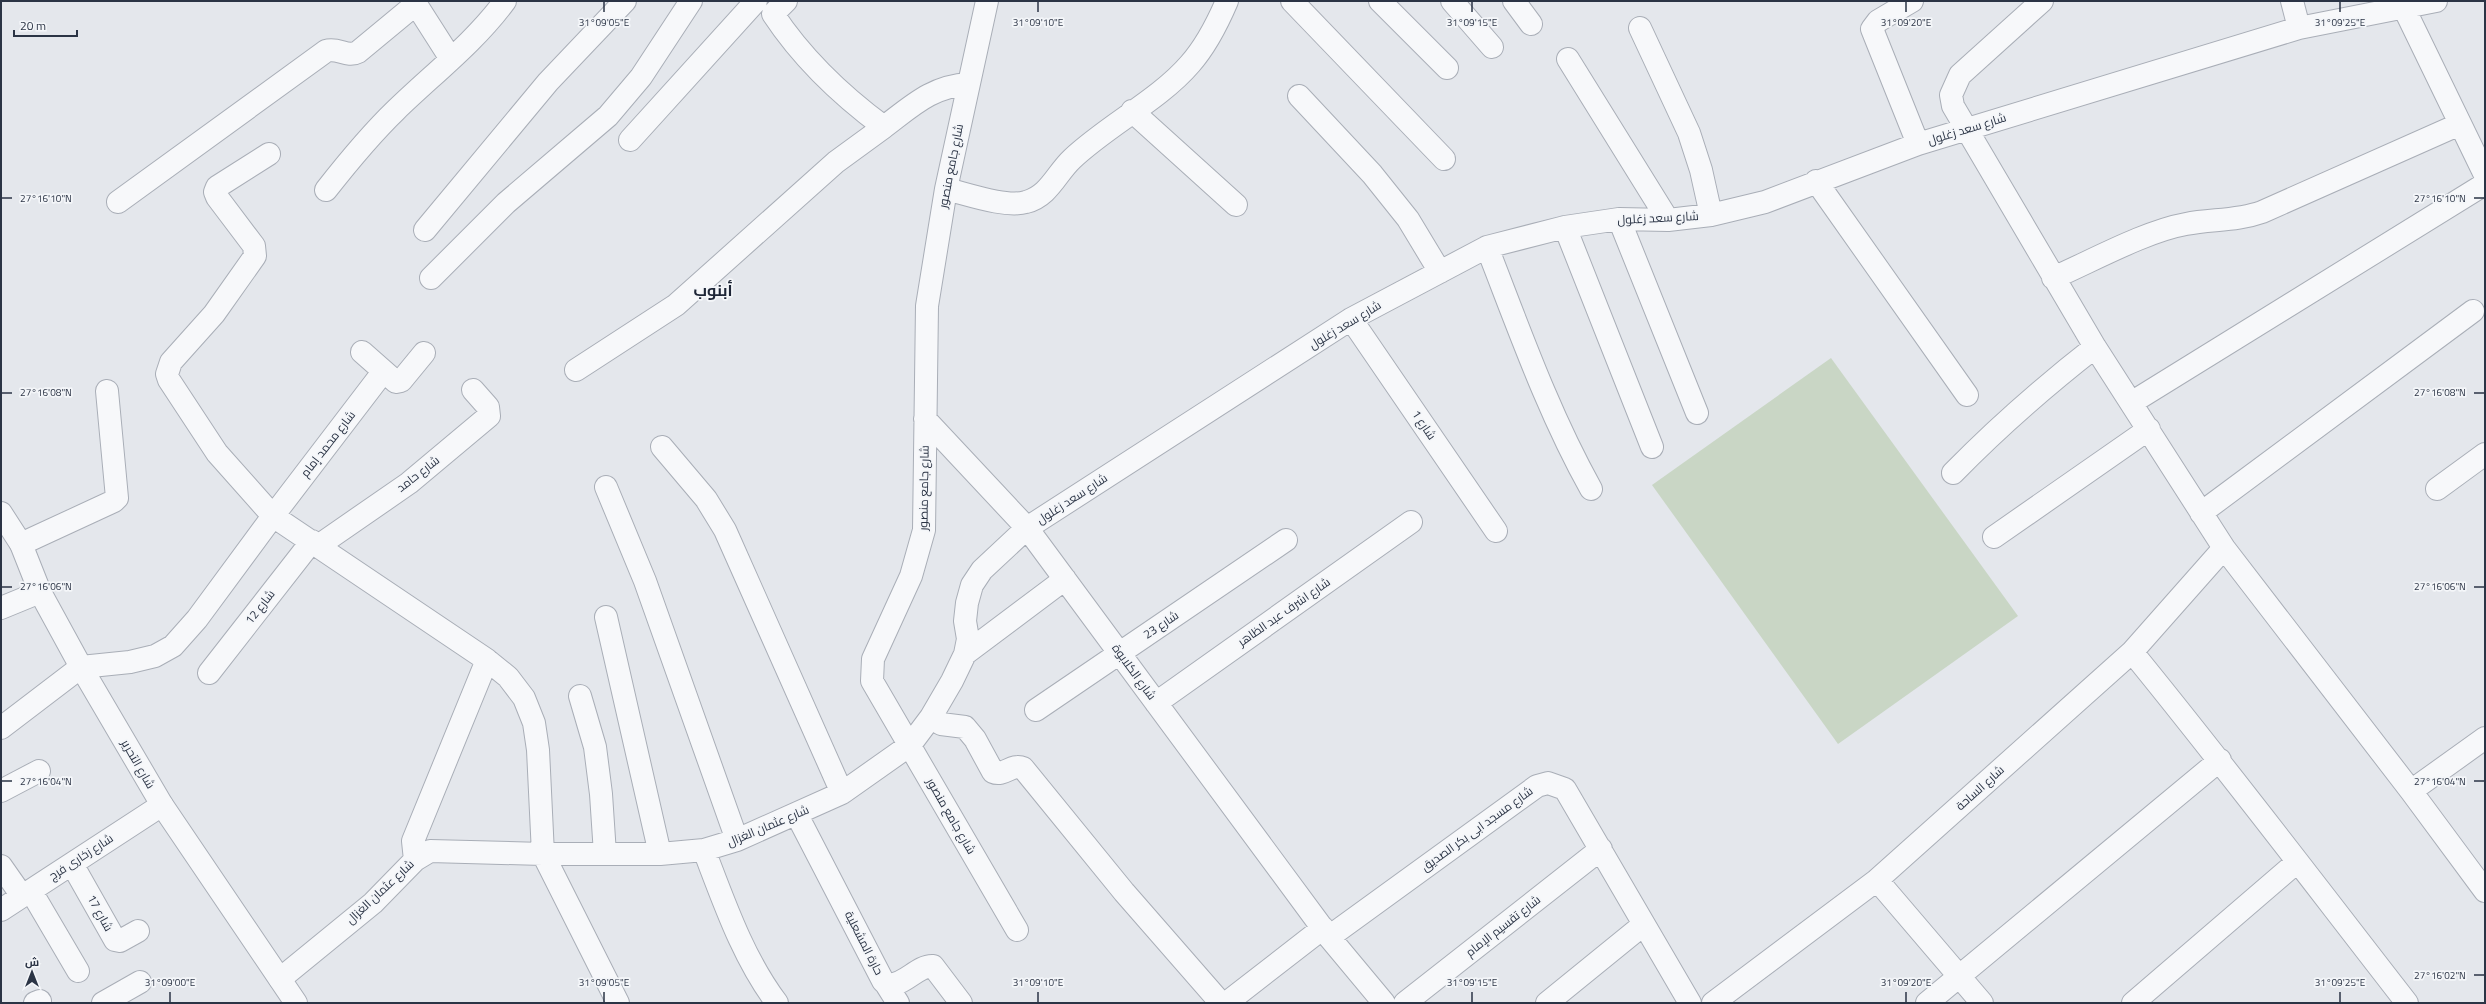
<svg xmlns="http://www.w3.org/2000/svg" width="2486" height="1004" font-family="'Titillium Web',Cairo,sans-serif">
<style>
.green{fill:#c9d6c5}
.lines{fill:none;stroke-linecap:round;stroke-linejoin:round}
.minor-casing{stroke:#a9aeb7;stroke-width:24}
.tertiary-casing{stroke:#a9aeb7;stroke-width:24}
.minor{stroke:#f7f8fa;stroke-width:22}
.tertiary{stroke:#f7f8fa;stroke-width:22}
.ticks{fill:none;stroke:#2b3445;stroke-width:1.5}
.labels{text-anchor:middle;stroke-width:3.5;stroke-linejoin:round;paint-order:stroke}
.street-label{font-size:12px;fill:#2b3445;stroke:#f4f6f9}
.district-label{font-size:16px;font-weight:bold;fill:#1d2536;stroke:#f4f6f9}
.ticks-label{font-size:10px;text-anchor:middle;fill:#2b3445;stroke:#f4f6f9;stroke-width:3.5;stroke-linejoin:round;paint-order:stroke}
</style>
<rect width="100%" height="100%" fill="#e4e7ec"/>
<!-- green -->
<path class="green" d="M1831 358 2018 616 1838 744 1652 485Z"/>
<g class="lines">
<defs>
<path id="minor" d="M414 1 451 59
M786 1 773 14C802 58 842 96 884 127 912 106 932 86 969 84
M987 1 946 189 927 306 924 530 911 576 873 659 872 681 1017 930
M1292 1 1444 159
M1380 1 1447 68
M1452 1 1492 47
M1514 1 1531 24
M1912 1 1878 21 1872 29 1918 144
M2042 1 1960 75 1951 95 1953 106 2095 347 2224 548 2411 791 2485 891
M2292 1 2299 28
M2404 8 2485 175
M1640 28 1689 133 1701 170 1711 215
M1568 59 1668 220
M1299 96 1372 174 1408 219 1440 272
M1132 111 1236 205
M630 140 756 1
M269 154 217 187 215 192 217 197 254 246 255 256 214 314 171 362 167 374 169 380 217 453 273 516 487 660 508 677 524 698 534 723 538 750 543 854 618 1003
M1816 181 1967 395
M946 189C967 194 1006 208 1026 202 1049 196 1056 174 1072 159 1108 125 1159 100 1190 64 1206 46 1218 22 1227 1
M326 190C348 162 370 135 396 110 433 74 474 43 505 1
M118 202 326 51C338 47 347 58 358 52L416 4
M1619 219 1697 413
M1565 227 1652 447
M425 230 548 82 625 1
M1487 247C1519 329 1548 412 1591 489
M431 278 506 203 608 116 641 77 691 1
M2053 278C2092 261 2146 231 2186 224 2212 219 2237 221 2262 212L2460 124
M1351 319 1496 531
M362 352 396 382 401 381 424 353
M576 370 676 305 836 162 884 127
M2131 403 2485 184
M925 419 1027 528 1329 937 1384 1003
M662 447 706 499 725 530 842 793
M1953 473C1998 427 2045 386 2095 347
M606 487 645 581 737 840
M2437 489 2485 454
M2201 513 2473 311
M1994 537 2149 429
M21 544 114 501 117 498 107 391
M318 546 409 483 489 416 488 407 473 390
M1 608 40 592
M606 617 660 854
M2132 652C2226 767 2316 886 2407 1003
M965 654 1065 579
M209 673 312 541
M580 696 595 747 601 794 605 854
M1156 703 1411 522
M1036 710 1286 540
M931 717 941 724 965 727 975 739 993 772C1004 777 1012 763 1023 768L1124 892 1220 1002 1229 1001 1323 928
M1 728 81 667 130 662 155 656 173 646 197 619 273 516 383 372
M1 791 39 771
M2411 791 2485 738
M797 815 883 981 886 984C903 988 917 965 933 966L961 1003
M704 850C724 902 743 958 777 1003
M415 860 413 841 487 660
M72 864 115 940 120 941 138 931
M1 866 22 896
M1877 880 1982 1003
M31 891 78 971
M1 910 162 805
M1329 937 1537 786 1548 783 1565 789 1690 1003
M280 979 373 903 415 860 430 851 543 854H660L704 850 737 840 842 793 910 745 931 717 952 681 965 654 968 639 965 621 967 603 972 585 982 570 1027 528 1351 319 1487 247 1565 227 1619 219 1668 220 1711 215 1765 202 1918 144 2299 28 2436 1
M886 984 898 1003
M35 1003 40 1001
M103 1003 140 982
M1405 1003 1601 849
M1547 1003 1643 925
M1713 1003 1877 880 2132 652 2224 548
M1927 1003 2220 760
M2133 1003 2297 862"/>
<path id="tertiary" d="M1 513 21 544 40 592 81 667 162 805 296 1003"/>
</defs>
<!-- minor casing -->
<use href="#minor" class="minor-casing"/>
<!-- tertiary casing -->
<use href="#tertiary" class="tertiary-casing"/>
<!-- minor -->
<use href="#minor" class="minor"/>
<!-- tertiary -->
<use href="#tertiary" class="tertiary"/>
</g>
<!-- ticks -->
<path class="ticks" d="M604 2V12M1038 2V12M1472 2V12M1906 2V12M2340 2V12M2 198H12M2474 198H2484M2 393H12M2474 393H2484M2 587H12M2474 587H2484M2 781H12M2474 781H2484M2474 975H2484M170 992V1002M604 992V1002M1038 992V1002M1472 992V1002M1906 992V1002M2340 992V1002"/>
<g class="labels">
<!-- street labels -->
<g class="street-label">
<text transform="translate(1967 129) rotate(-17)" y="4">شارع سعد زغلول</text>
<text transform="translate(951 166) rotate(-79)" y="4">شارع جامع منصور</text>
<text transform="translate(1658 218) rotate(-3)" y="4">شارع سعد زغلول</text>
<text transform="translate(1345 325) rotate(-31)" y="4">شارع سعد زغلول</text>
<text transform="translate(1424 425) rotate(56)" y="4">شارع 1</text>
<text transform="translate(328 444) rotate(-52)" y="4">شارع محمد إمام</text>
<text transform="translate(418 474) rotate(-38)" y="4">شارع حامد</text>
<text transform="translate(924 488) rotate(-89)" y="4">شارع جامع منصور</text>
<text transform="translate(1072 499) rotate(-33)" y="4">شارع سعد زغلول</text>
<text transform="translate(260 607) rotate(-52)" y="4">شارع 12</text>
<text transform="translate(1284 612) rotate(-35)" y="4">شارع اشرف عبد الظاهر</text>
<text transform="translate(1161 625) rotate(-34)" y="4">شارع 23</text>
<text transform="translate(1134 672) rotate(54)" y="4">شارع الكلابوة</text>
<text transform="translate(138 764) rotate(60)" y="4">شارع التحرير</text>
<text transform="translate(1980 788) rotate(-42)" y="4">شارع الساحة</text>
<text transform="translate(951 816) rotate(60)" y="4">شارع جامع منصور</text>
<text transform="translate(768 826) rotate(-23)" y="4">شارع عثمان الغزال</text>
<text transform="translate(1477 829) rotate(-36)" y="4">شارع مسجد ابى بكر الصديق</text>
<text transform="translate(81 857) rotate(-33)" y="4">شارع زخارى فرج</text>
<text transform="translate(380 892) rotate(-43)" y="4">شارع عثمان الغزال</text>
<text transform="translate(100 913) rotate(61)" y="4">شارع 17</text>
<text transform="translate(1503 926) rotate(-38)" y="4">شارع تقسيم الإمام</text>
<text transform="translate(864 943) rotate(63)" y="4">حارة المشعلية</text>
</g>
<!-- district labels -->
<g class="district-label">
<text x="713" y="296">أبنوب</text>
</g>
</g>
<g class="ticks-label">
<text x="604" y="26">31°09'05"E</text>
<text x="1038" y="26">31°09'10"E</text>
<text x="1472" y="26">31°09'15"E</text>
<text x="1906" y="26">31°09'20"E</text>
<text x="2340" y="26">31°09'25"E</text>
<text x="46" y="202">27°16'10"N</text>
<text x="2440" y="202">27°16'10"N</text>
<text x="46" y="396">27°16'08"N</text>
<text x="2440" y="396">27°16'08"N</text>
<text x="46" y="590">27°16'06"N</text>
<text x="2440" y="590">27°16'06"N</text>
<text x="46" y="785">27°16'04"N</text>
<text x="2440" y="785">27°16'04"N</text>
<text x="2440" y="979">27°16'02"N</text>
<text x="170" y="986">31°09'00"E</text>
<text x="604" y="986">31°09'05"E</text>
<text x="1038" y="986">31°09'10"E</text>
<text x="1472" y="986">31°09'15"E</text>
<text x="1906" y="986">31°09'20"E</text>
<text x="2340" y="986">31°09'25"E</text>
</g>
<!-- border -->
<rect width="2486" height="1004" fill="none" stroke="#2b3445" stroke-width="4"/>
<!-- north arrow -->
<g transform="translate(32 972)" stroke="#f4f6f9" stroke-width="3" paint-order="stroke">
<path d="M0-3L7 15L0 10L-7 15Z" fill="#2b3445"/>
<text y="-6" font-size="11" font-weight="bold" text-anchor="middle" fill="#2b3445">ش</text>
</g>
<!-- scale -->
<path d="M14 30v6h63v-6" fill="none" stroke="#2b3445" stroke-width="2"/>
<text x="20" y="30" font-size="12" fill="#2b3445" stroke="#f4f6f9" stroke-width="3" paint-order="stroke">20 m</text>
</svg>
